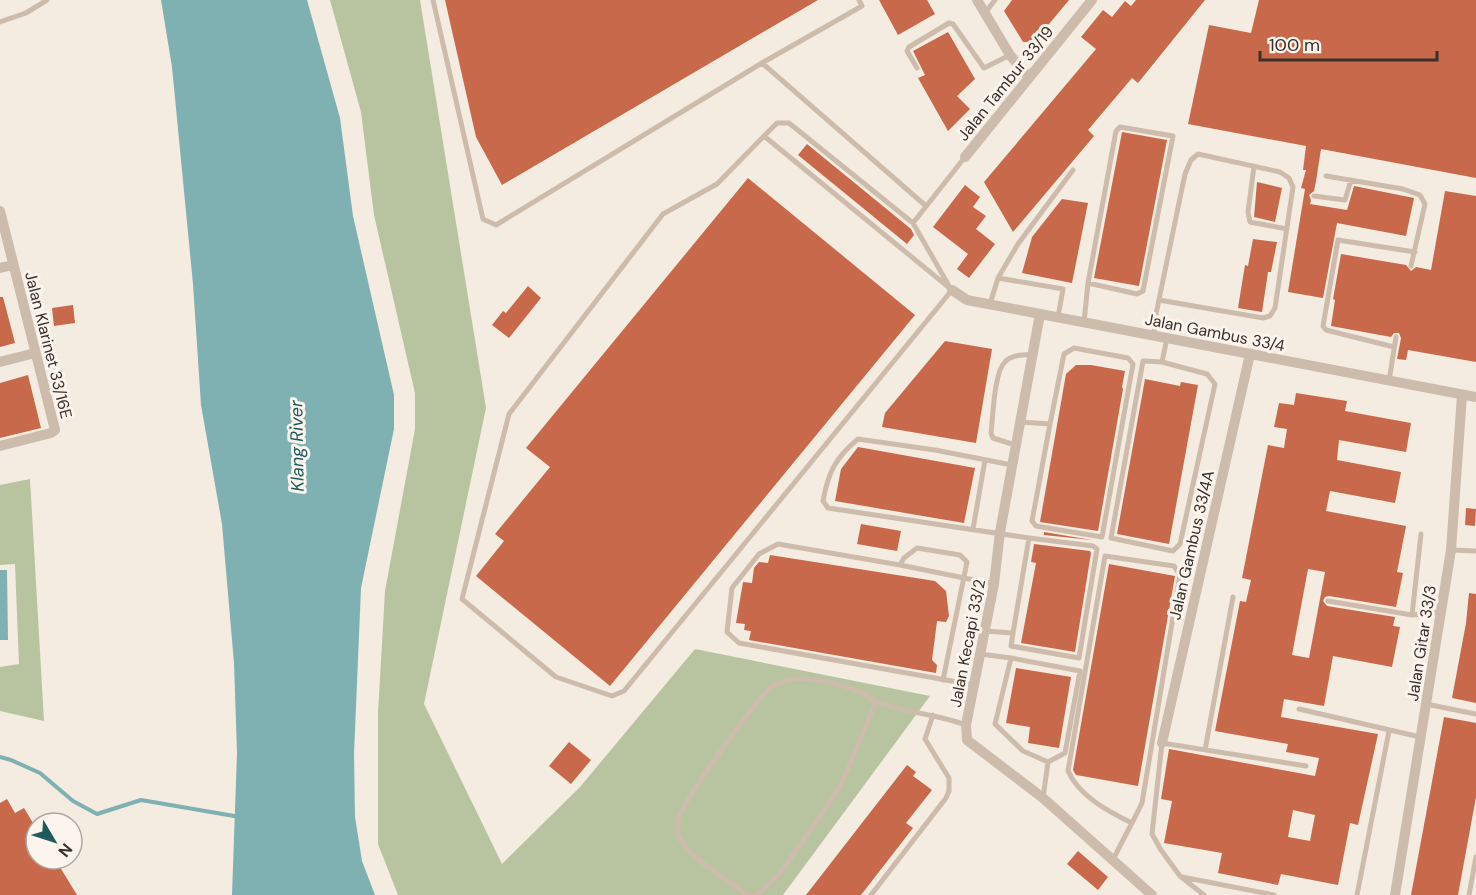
<svg xmlns="http://www.w3.org/2000/svg" width="1476" height="895" font-family="'DM Sans',sans-serif">
<style>
.green{fill:#b8c4a0}
.water{fill:#7fb0b2}
.lines{fill:none;stroke-linecap:round;stroke-linejoin:round}
.stream{stroke:#7fb0b2;stroke-width:4}
.building{fill:#c8694b;fill-rule:evenodd}
.lane{stroke:#cdbbac;stroke-width:5}
.street{stroke:#cdbbac;stroke-width:10}
.labels{text-anchor:middle;stroke-width:6;stroke-linejoin:round;paint-order:stroke}
.street-label{font-size:16px;fill:#3b302b;stroke:#fbf5ee}
.water-label{font-size:18px;font-style:italic;fill:#1f5a5e;stroke:#fbf5ee}
</style>
<rect width="100%" height="100%" fill="#f4ebe1"/>
<!-- green -->
<path class="green" d="M330 0H420L486 408 424 704 502 864 580 787 695 649 930 696 783 895H398L378 844V713L385 591 415 429V393L374 215 361 112Z
M30 479 44 721 0 711V667L19 664 15 564 0 565V485Z"/>
<!-- water -->
<path class="water" d="M161 0H307L340 118 353 216 394 395V429L361 588 354 754 355 817 362 861 375 895H232L237 753 234 663 222 524 201 405 193 284 172 67Z
M7 570 8 640H0V570Z"/>
<g class="lines">
<!-- stream -->
<path class="stream" d="M0 757 11 760 40 773 73 801 97 814 141 800 240 817"/>
</g>
<!-- building -->
<path class="building" d="M445 0H818L502 185 476 137Z
M879 0H927L935 14 898 35Z
M1012 0H1069L1034 42H1023L1004 11Z
M1136 0H1205L1138 83 1132 78 1088 130 1094 136 1013 232 984 182 1096 49 1081 37 1103 10 1112 17 1125 1 1131 6Z
M1259 0H1476V178L1321 149 1316 181 1314 191 1309 195 1311 200 1310 204 1347 210 1354 186 1414 198 1406 236 1337 223 1323 298 1288 292 1305 189 1301 188 1306 170H1303L1306 146 1188 124 1209 25 1251 33Z
M948 32 975 79 957 96 970 109 948 131 918 78 925 75 913 51Z
M1122 132 1167 140 1139 286 1094 278Z
M807 144 911 229 914 235 907 244 798 155Z
M748 178 915 315 610 686 476 576 504 541 495 534 550 467 526 448Z
M1257 182 1282 188 1275 222 1254 217Z
M965 185 980 197 973 207 986 216 976 229 995 244 969 278 957 269 968 254 933 227Z
M1445 191 1476 196V362L1408 350 1406 360 1397 359 1401 338 1399 333H1394L1391 337 1331 326 1335 300 1333 299 1341 254 1406 265 1411 271 1416 267 1431 270Z
M1062 199 1088 203 1072 283 1022 273 1032 237Z
M1253 239 1277 242 1271 272H1268L1262 312 1238 308 1245 265 1248 266Z
M528 286 541 298 509 338 492 325 503 311 506 313Z
M0 297H3L15 343 0 347Z
M73 305 75 323 54 326 52 308Z
M945 341 992 349 976 443 882 427 885 413Z
M1076 365H1091L1125 371 1122 387 1123 389 1098 531 1040 522 1066 374Z
M28 375 41 428 0 438V383Z
M1145 379 1180 386 1181 382 1198 385 1169 544 1117 534Z
M1296 393 1347 401 1345 411 1411 423 1406 452 1339 440 1337 460 1401 472 1395 503 1330 491 1326 511 1406 526 1397 572 1403 573 1396 607 1329 596 1325 597 1323 601 1327 606 1395 617 1393 626 1400 627 1392 667 1333 656 1324 706 1284 699 1281 717 1378 734 1358 825 1350 823 1338 885 1281 874 1278 885 1218 873 1222 853 1164 843 1172 801 1161 799 1169 749 1315 776 1319 758 1286 752 1288 744 1215 731 1240 601 1246 602 1251 580 1242 578 1268 445 1284 448 1287 429 1274 427 1279 403 1294 405ZM1308 569 1325 572 1309 658 1292 655ZM1293 810 1315 815 1310 841 1288 837Z
M858 447 975 468 964 523 835 501 841 469Z
M1466 508 1476 509 1475 526 1465 525Z
M861 524 901 531 897 551 857 544Z
M1044 532 1092 540 1044 535Z
M1034 544 1090 551 1091 553 1075 652 1021 643 1036 563 1031 562Z
M770 555 935 581 946 591 949 616 946 622 937 621 932 660 937 665 936 673 749 640 751 631 744 630 745 624 736 623 743 582 752 583 754 568 759 562 768 563Z
M1109 564 1175 576 1138 786 1076 775 1073 770Z
M1469 593 1476 594V703L1452 698 1466 623Z
M1016 668 1071 677 1059 748 1028 743 1030 727 1006 723Z
M1444 717 1476 723V797L1458 895H1411Z
M569 742 591 760 571 784 549 766Z
M907 765 916 772 913 776 932 790 906 823 913 828 861 895H806Z
M7 799 15 813 24 808 36 828V859H55L77 895H0V803Z
M1078 851 1108 877 1098 890 1067 864Z"/>
<g class="lines">
<!-- lane -->
<path class="lane" d="M433 0 483 219 496 225 762 63 862 6 859 0
M985 13 995 0
M0 22 26 13 47 0
M762 63 926 206
M917 68 907 51 909 47 949 23 953 24 984 68 1010 55
M764 136 952 290 624 691 612 696 556 677 462 599 509 414 663 214 717 184Z
M764 136 777 123H789L913 223 949 286
M1254 166 1248 212 1250 222 1287 229
M1326 176 1403 189 1420 195 1425 204 1411 266
M1314 196 1345 200 1351 180
M913 223 965 157
M998 278 1063 289 1058 317
M990 304 998 278 1018 244 1073 170
M1084 322 1088 283 1116 131 1120 127 1173 136 1143 291 1137 294 1088 283
M1154 336 1156 314 1185 174 1191 160 1198 154 1280 172 1289 178 1293 187 1275 308 1270 316 1263 318 1159 300
M1394 347 1326 330 1323 326 1338 240 1415 252
M1162 362 1143 361 1111 538 1173 551 1180 544 1215 384 1207 374 1162 362 1167 338
M1389 381 1396 337
M1021 422 1050 424 1064 354 1074 348 1128 358 1133 364 1102 537 1036 526 1032 521 1050 424
M1015 445 993 438 991 433C993 417 994 372 1005 362 1011 355 1024 354 1032 355
M1012 465 935 450 858 439C835 458 828 473 823 501L828 508 1029 538
M973 529 985 460
M1421 534 1412 615 1441 612
M1451 550 1476 551
M900 565 904 558 917 548 960 555 967 562 943 680
M1328 601 1412 615
M984 631 1013 633 1029 538 1093 546 1097 549 1079 658 1011 646 1013 633
M980 654 1011 658
M974 685 739 643 727 632 732 588 759 554 778 544 900 565 994 584
M1426 704 1476 714
M1299 709 1420 737
M1205 750 1233 597
M1043 798 1048 762 1065 753 1080 671 1011 658 995 724 1023 751 1048 762
M1113 860C1122 841 1133 822 1142 803L1180 575 1174 566 1105 556 1068 771C1079 796 1109 812 1132 823
M1182 877 1274 895
M751 895 746 894C729 881 684 855 678 834 677 828 677 822 679 816 688 796 757 696 773 686 780 682 791 679 799 679 819 678 844 685 862 693 867 695 872 700 877 702 906 713 937 714 966 725
M756 895 762 891 781 872 831 800 843 780 876 702
M871 895 946 798 949 791V778L925 739 933 715
M1204 895 1180 876 1161 850 1152 834 1162 743 1306 766
M1357 895 1389 731
M1469 895 1476 857"/>
<!-- street -->
<path class="street" d="M977 0 1010 55 1029 78
M965 157 1092 0
M0 211 55 430 51 433 0 446
M0 268 13 265
M952 290 967 300 1476 397
M1040 314 1000 532 994 584 966 725 967 740 1043 798 1152 895
M0 362 35 353
M1162 743 1250 354
M1395 895 1451 550 1462 395"/>
</g>
<g class="labels">
<!-- street labels -->
<g class="street-label">
<text transform="translate(1005 83) rotate(-51)" y="6">Jalan Tambur 33/19</text>
<text transform="translate(1215 332) rotate(11)" y="6">Jalan Gambus 33/4</text>
<text transform="translate(49 345) rotate(76)" y="6">Jalan Klarinet 33/16E</text>
<text transform="translate(1191 545) rotate(-77)" y="6">Jalan Gambus 33/4A</text>
<text transform="translate(967 643) rotate(-79)" y="6">Jalan Kecapi 33/2</text>
<text transform="translate(1421 643) rotate(-81)" y="6">Jalan Gitar 33/3</text>
</g>
<!-- water labels -->
<g class="water-label">
<text transform="translate(297 446) rotate(-91)" y="6">Klang River</text>
</g>
</g>
<!-- north arrow -->
<g transform="translate(54 841) rotate(129)"><circle r="28" fill="#fbf5ee" stroke="#aea6a0" stroke-width="1.5"/>
<path d="M0-4.5L10 22L0 15L-10 22Z" fill="#1f5a5e"/>
<text y="-9" font-size="16" font-weight="bold" text-anchor="middle" fill="#3b302b">N</text>
</g>
<!-- scale -->
<path d="M1260 51v9h177v-9" fill="none" stroke="#3b302b" stroke-width="3"/>
<text x="1269" y="51" font-size="18" fill="#3b302b" stroke="#fbf5ee" stroke-width="4.5" paint-order="stroke">100 m</text>
</svg>
